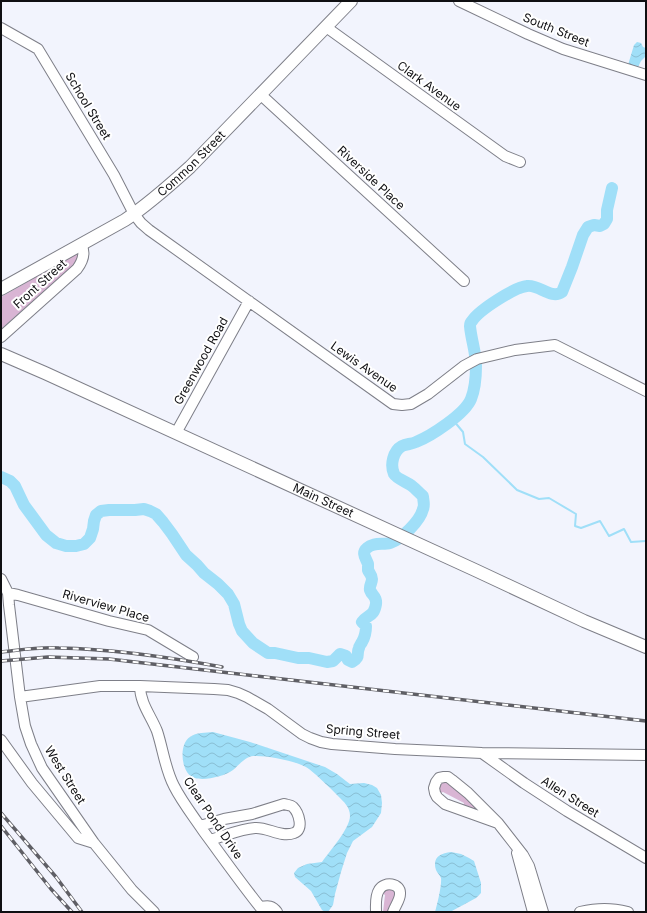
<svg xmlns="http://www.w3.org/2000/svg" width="647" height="913" font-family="Inter,sans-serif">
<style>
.green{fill:#d9b5d4}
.water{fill:url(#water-waves)}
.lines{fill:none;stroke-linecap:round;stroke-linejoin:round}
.stream{stroke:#a0dff8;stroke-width:2}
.river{stroke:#a0dff8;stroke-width:12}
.minor-casing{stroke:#7e7f88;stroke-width:12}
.major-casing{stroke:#7e7f88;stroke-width:14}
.minor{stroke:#fff;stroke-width:10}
.major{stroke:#fff;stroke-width:12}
.rail-casing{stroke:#5f5f65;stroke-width:3.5}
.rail{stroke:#fff;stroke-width:2;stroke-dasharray:6;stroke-linecap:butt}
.labels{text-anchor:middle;stroke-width:4;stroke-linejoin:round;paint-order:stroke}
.street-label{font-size:12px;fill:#0f0f12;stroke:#fff}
</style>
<defs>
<pattern id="water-waves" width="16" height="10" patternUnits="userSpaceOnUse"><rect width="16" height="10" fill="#a0dff8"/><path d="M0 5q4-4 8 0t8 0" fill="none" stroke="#89bed4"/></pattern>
</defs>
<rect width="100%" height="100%" fill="#f2f4fd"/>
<!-- green -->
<path class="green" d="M77 253 79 254 78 261 1 329V297L57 265 58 262Z
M447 781 465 795 480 811 462 809 464 803 443 792 438 794V783Z
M385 887C390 889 393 889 396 895L389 912H383L385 895 379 890Z"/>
<!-- water -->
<path class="water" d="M637 42 641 43 643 47 646 48V57H645L641 61 638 67 628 65 634 45Z
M213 732 250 742 325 767 337 774 346 781 350 784 364 783 372 785 377 788 381 795 382 803 381 813 372 827 353 841 347 853 341 872 335 894 333 905 328 912H325L322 910 311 891 295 877 294 873 298 868 307 864 322 862C330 851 350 828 350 816 350 807 344 802 338 796 329 787 319 777 309 769 298 761 266 755 253 756 245 757 239 765 233 770 225 776 205 781 195 778 181 775 178 744 190 737 196 732 206 733 213 732Z
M451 852 461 854 469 858 474 861 481 883V893L476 898 450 912H435C437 905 442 885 441 878 440 875 437 873 436 870 432 858 440 853 451 852Z"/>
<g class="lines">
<!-- stream -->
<path class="stream" d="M453 420 463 432 465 444 483 457 517 490 539 499 549 498 576 514 575 526 581 528 600 521 609 536 624 529 631 542 646 541"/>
<!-- river -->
<path class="river" d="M1 477 10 481 15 486 24 505 46 535 56 543 66 546H76L84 544 90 538 93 529 94 521 96 515 101 511 109 510H135L144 509 150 511 156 514 163 522 172 534 186 555 197 565 204 573 218 584 228 594 234 604 239 624 242 631 253 643 268 653H275L298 658H309L327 662 333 661 340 654 346 656 348 660 352 662C361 657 356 654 359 648 359 646 361 644 362 642 365 637 366 632 366 626L362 622C368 614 374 617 376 604 377 596 372 596 370 590 369 586 372 583 372 579 372 575 369 573 368 570 368 568 368 566 368 564 366 558 361 553 367 548 373 542 383 545 390 543 402 539 420 521 423 509 425 505 423 500 423 496 419 493 416 489 412 486 407 482 397 479 394 474 390 465 393 451 402 446 406 444 412 444 416 442 431 436 465 414 471 399 475 389 476 376 476 366 476 352 471 339 470 326 470 324 471 322 472 321 479 310 515 287 527 286 539 284 551 300 562 292L572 267 583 235 588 227 594 225 600 226 604 224 607 219V210L612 188"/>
<defs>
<path id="minor" d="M459 1 528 34 563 49 646 75
M326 27 505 156 520 162
M1 28 38 49 114 175 134 214 141 223 149 230 393 404 402 405 411 404 428 394 464 366 477 359 515 350 555 345 646 391
M260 94 464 281
M1 337 77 269C83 261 86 253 81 244
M176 433 249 301
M1 579 8 593 9 605 20 697 25 726 31 744 42 768 94 843 132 890 154 912
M8 593 18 595 109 621 148 630 193 657
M140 686C140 703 151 716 157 731 163 749 165 769 174 786 182 802 194 817 204 832 224 859 243 886 264 912
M20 697 100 686H140L214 689 228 690 238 693 247 697 268 709 302 734 310 738 321 742 332 744 395 749 482 753 646 755
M1 740 32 783 78 838 94 843
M482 753 524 783 567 811 646 858
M498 823 445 804 437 797 435 793 434 788 436 782 439 778 444 777H448L452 780 468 793 498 823 523 855 529 866 543 912
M200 826 224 819 252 814 284 804C287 805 291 805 293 807 299 813 304 830 294 833 281 838 268 827 255 828 240 829 225 836 210 840
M517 853 533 912
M260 907C268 906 272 905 277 912
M376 912C376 905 375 896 379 890 384 881 401 883 400 894 400 900 395 906 393 912
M580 912C598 908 611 908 628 912"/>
<g id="major">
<path id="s1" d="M1 289 125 220C149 204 169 186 190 167L351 1"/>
<path id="s2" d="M1 354 45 373 475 570 584 621 646 647"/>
</g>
</defs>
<!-- minor casing -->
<use href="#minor" class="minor-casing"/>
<!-- major casing -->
<use href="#major" class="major-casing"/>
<!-- minor -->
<use href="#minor" class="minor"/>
<!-- major -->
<use href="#major" class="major"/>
<defs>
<path id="rail" d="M1 652C20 650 39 647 59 648 113 649 168 657 222 667
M1 661 48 657 109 659 646 721
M1 813 56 877 82 912
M1 826 51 889 72 912"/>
</defs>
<!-- rail casing -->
<use href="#rail" class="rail-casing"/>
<!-- rail -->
<use href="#rail" class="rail"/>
</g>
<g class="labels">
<!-- street labels -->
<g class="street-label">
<text transform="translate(556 30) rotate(22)" y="4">South Street</text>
<text transform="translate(429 86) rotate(36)" y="4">Clark Avenue</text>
<text transform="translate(88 106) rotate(59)" y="4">School Street</text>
<text dy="4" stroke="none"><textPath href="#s1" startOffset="229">Common Street</textPath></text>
<text transform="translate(371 178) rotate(43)" y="4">Riverside Place</text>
<text transform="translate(40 284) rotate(-42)" y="4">Front Street</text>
<text transform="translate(201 361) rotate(-61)" y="4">Greenwood Road</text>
<text transform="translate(364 367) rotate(35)" y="4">Lewis Avenue</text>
<text dy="4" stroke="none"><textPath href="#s2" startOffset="354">Main Street</textPath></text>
<text transform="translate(106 606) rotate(16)" y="4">Riverview Place</text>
<text transform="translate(363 732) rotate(5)" y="4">Spring Street</text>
<text transform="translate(65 775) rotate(58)" y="4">West Street</text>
<text transform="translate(570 797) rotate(32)" y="4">Allen Street</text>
<text transform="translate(213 818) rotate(56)" y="4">Clear Pond Drive</text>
</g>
</g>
<!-- border -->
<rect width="647" height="913" fill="none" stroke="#0f0f12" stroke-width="4"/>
</svg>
